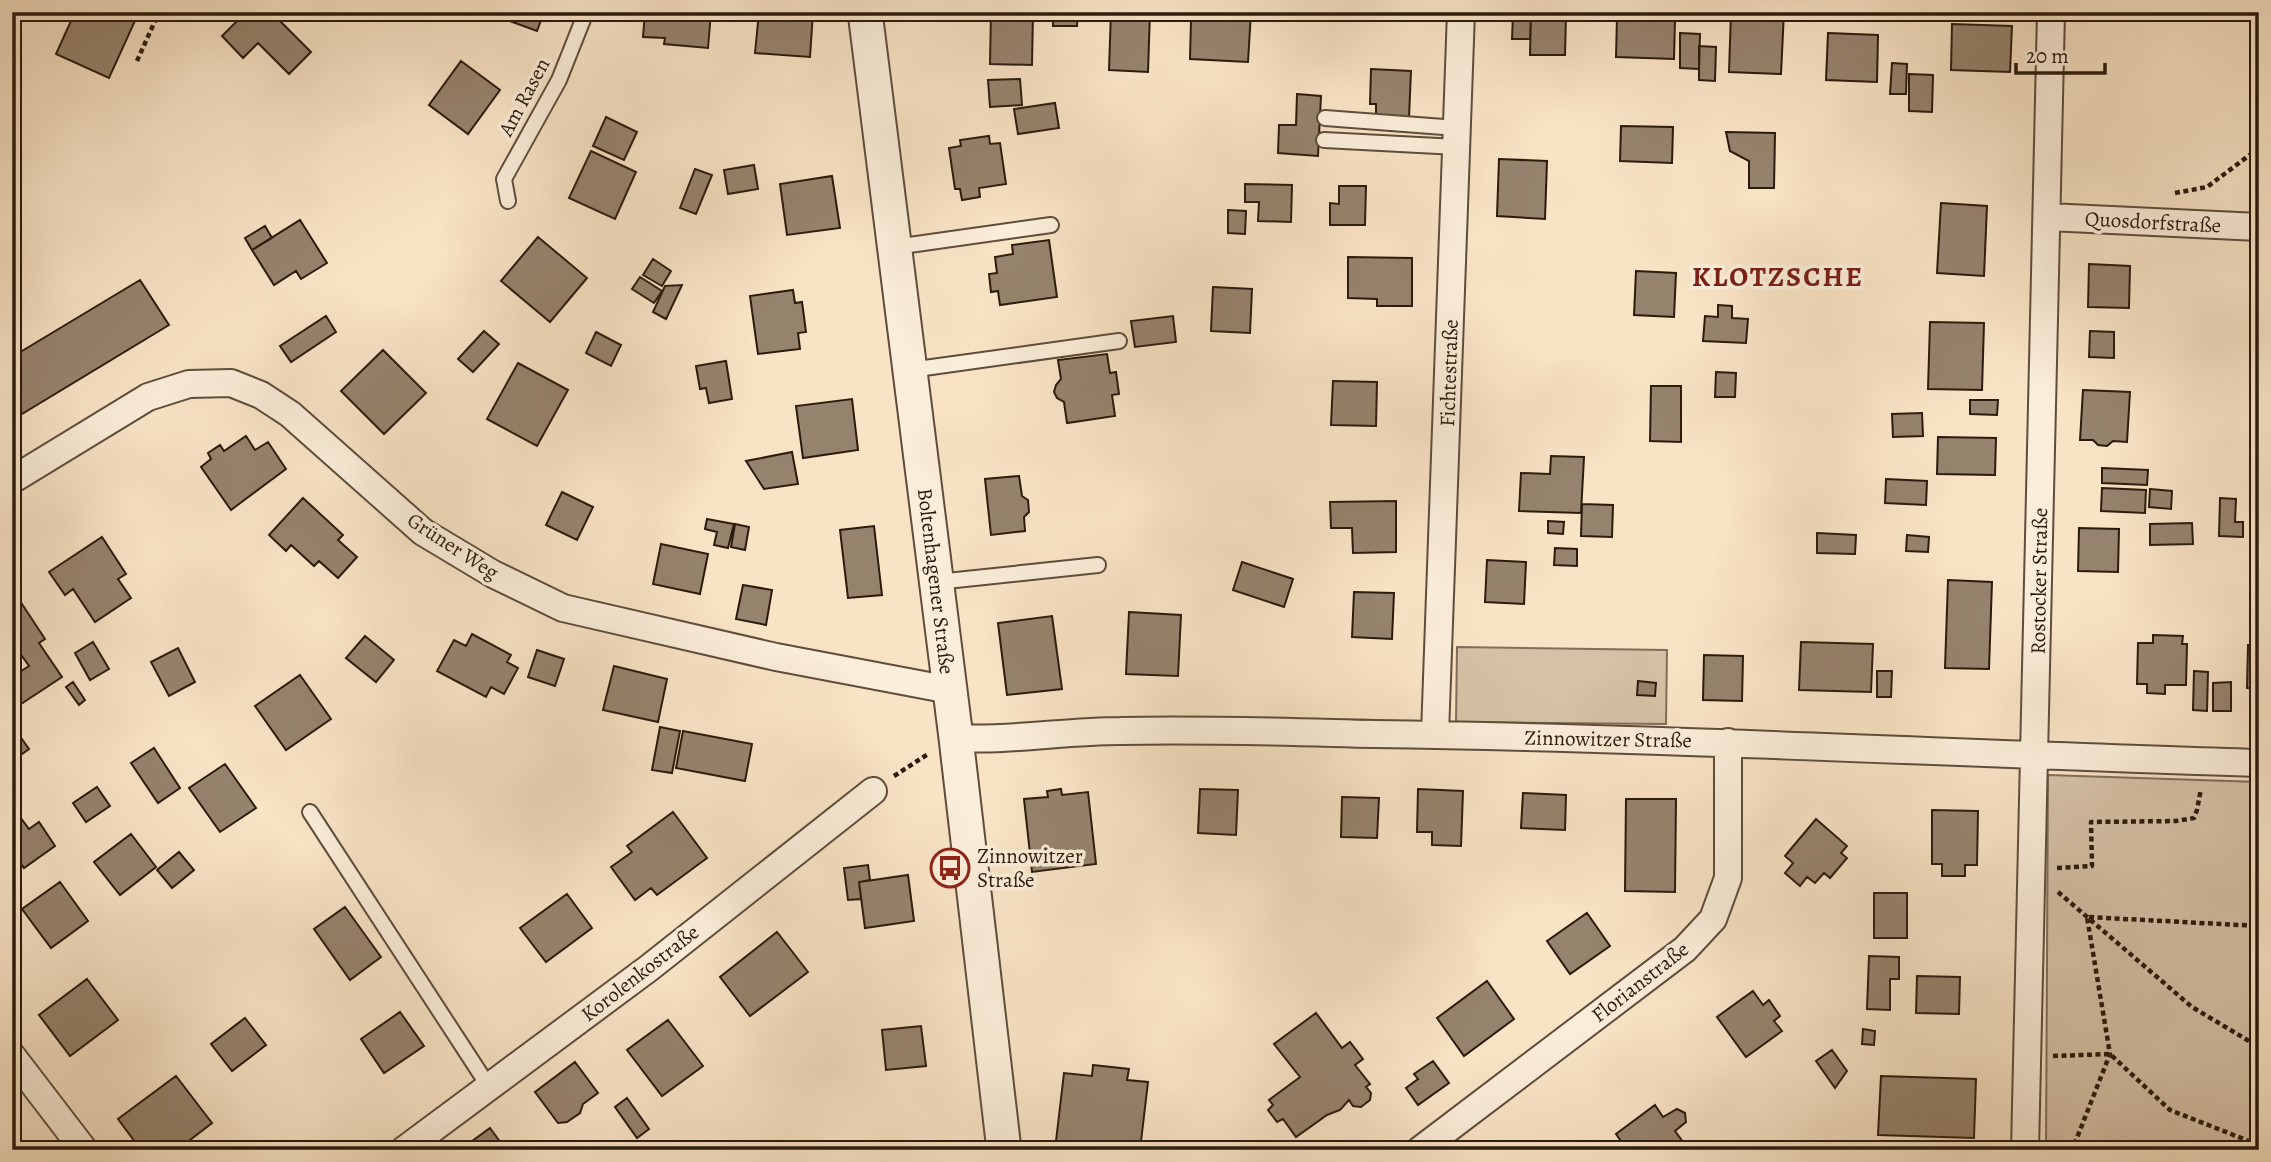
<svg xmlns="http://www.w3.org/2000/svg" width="2271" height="1162" font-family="Alegreya,serif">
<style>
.green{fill:#d5c1a6;stroke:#806e5a;stroke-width:2}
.building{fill:#96836d;stroke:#2b1b0d;stroke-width:2}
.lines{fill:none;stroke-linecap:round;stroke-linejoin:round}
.service-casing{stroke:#5e4d3b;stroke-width:18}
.minor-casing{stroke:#5e4d3b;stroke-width:30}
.tertiary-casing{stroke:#5e4d3b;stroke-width:37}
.path{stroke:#2b1b0d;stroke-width:4.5;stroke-dasharray:5 3.5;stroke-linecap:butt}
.service{stroke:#faedd9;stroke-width:14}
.minor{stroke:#faedd9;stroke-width:26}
.tertiary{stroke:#faedd9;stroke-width:33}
.labels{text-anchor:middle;stroke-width:7;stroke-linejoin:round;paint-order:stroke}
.street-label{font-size:21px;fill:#2b1b0d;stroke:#faedd9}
.poi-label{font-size:21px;fill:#2b1b0d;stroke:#faedd9;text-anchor:start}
.district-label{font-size:28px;font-weight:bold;letter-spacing:2px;fill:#7a1f14;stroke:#faedd9}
</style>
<rect width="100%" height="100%" fill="#f8e3c5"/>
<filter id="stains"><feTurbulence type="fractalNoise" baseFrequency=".00286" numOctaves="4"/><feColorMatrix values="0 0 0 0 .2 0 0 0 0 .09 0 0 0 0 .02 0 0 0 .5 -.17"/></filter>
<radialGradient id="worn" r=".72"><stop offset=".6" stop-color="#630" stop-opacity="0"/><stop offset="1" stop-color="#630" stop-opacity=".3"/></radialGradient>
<!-- green -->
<path class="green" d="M1457 647 1667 650 1666 724 1456 722Z
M2048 775 2259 782V1150H2046Z"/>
<!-- building -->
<path class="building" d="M75 12H139L109 78 56 54Z
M246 12H271L311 52 289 74 258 43 243 58 222 36Z
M501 12H544L537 31 499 17Z
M645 12H711L708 48 664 44 665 38 643 37Z
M759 12H813L810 57 755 53Z
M991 12H1033L1032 65 990 64Z
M1053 12H1078L1077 26H1053Z
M1111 12H1150L1148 72 1109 70Z
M1217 12H1251L1248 62 1190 59 1191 20 1217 21Z
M1731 12H1784L1781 74 1729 72Z
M1513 14 1531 15 1530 39H1512Z
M1531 15H1566L1565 55H1530Z
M1617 17 1675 19 1674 59 1616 57Z
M1952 24 2012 26 2010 72 1951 70Z
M1680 33 1700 34 1699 69 1680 68Z
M1828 33 1878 35 1877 82 1826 80Z
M1699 46 1716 47 1715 81 1699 80Z
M461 61 500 90 468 134 429 105Z
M1892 63 1907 64 1906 94H1890Z
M1371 69 1411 71 1409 118 1376 117V104H1370Z
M1909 74 1933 75 1932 112 1909 111Z
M1020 79 1022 105 990 107 988 80Z
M1297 94 1321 96 1318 156 1278 153 1279 125H1296Z
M1055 103 1059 128 1018 134 1014 109Z
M606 117 637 132 624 160 593 146Z
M1621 126 1673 127 1672 163 1620 161Z
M1726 132 1775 133 1774 188H1749V161L1730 151Z
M989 136 990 144 1000 143 1006 184 979 188 980 197 962 200 960 189H955L949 148 961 146 960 140Z
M591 151 636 172 615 219 569 198Z
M1499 159 1547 161 1545 219 1497 216Z
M754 165 758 189 728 194 724 170Z
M695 169 712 175 696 214 680 208Z
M832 176 840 228 787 235 780 184Z
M1245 184 1292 185 1291 222 1258 221 1259 202H1245Z
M1339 186H1366L1365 225H1330V203L1339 204Z
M1941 203 1987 206 1984 276 1937 273Z
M1228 210 1246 211 1245 234 1228 233Z
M300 220 327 263 301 279 296 271 274 285 252 250Z
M265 226 272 238 252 250 245 238Z
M538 237 587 278 550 322 501 281Z
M1049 240 1057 297 1000 305 998 291 991 292 989 274 997 273 995 257 1013 254 1012 245Z
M1348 257 1412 258V306H1377V299L1348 298Z
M653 259 671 271 662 286 643 275Z
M2089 264 2130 266 2129 308 2088 307Z
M2254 267H2259V311H2252Z
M1636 271 1676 273 1674 317 1634 315Z
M640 277 662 291 654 303 632 289Z
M140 280 169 325 12 420V357Z
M682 285 666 319 653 312 665 286Z
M1213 287 1252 289 1250 333 1211 331Z
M793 290 795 303 802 302 806 332 798 333 800 349 758 354 750 296Z
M1718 305 1732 306V318L1748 319 1746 343 1703 341 1705 316 1718 317Z
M326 316 336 332 291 362 280 346Z
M1173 316 1176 342 1135 347 1131 321Z
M1930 322 1984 323 1982 390 1928 389Z
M484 331 499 344 473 372 458 359Z
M2090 331 2114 332V358L2089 357Z
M596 332 621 345 611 366 586 353Z
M383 350 426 393 384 434 341 391Z
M1107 354 1110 373 1116 372 1119 394 1112 395 1115 416 1067 423 1064 402 1057 398 1054 392 1056 385 1061 379 1058 360Z
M726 361 732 399 709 403 706 388 700 389 696 366Z
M518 363 568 390 537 446 487 419Z
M1716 372 1736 373 1735 397H1715Z
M1333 381 1377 382 1376 426 1331 425Z
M1651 386H1681V442L1650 441Z
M2083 390 2130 392 2127 442 2113 441 2107 446 2098 445 2093 440H2080Z
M852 399 858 450 803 458 796 406Z
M1970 400H1998L1997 415 1970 414Z
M1922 413 1923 436 1893 437 1892 414Z
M246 436 255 450 268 442 286 469 231 510 201 467 211 459 208 453 220 445 224 451Z
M1938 437 1996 438 1995 475 1937 474Z
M792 452 798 484 764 489 746 461Z
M1551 456 1584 457 1581 513 1519 511 1521 473 1550 474Z
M2102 468 2148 470 2147 485 2102 483Z
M1019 476 1022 496 1028 500 1029 512 1024 517 1025 531 991 535 985 479Z
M1886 479 1927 481 1926 505 1885 503Z
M2102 488 2146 490 2145 513 2101 511Z
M2150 489 2172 491 2171 509 2149 507Z
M562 492 593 507 577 540 546 525Z
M303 498 343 535 338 540 357 557 338 578 319 561 314 566 291 545 286 551 269 535Z
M2220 498 2236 499 2235 522H2243V537L2219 536Z
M1396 501V552L1353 553 1352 528H1331L1330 502Z
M1582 504 1613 505 1612 537 1581 536Z
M707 519 734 524 728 548 714 545 717 532 705 529Z
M1548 521 1564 522 1563 534 1548 533Z
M2192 523 2193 544 2150 545V524Z
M735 524 749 527 745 550 731 547Z
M874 526 882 595 848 598 840 530Z
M2079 528 2119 529 2118 572 2078 571Z
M1817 533 1856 535 1855 554 1817 553Z
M1907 535 1929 537 1928 552 1906 551Z
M102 537 126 574 118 579 131 598 95 622 73 589 65 595 49 572Z
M661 544 708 554 700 594 653 584Z
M1555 548 1577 549V566L1554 565Z
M1487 560 1526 562 1524 604 1485 602Z
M1242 562 1293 579 1284 607 1233 590Z
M1948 580 1992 582 1989 669 1945 668Z
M743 585 772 590 766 625 736 619Z
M1354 592 1394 593 1392 639 1352 637Z
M18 598 45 639 39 643 62 677 12 710V677L29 666 12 642V602Z
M1129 612 1181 615 1178 676 1126 674Z
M1052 616 1062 689 1007 695 998 623Z
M472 634 511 655 507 662 518 668 504 694 491 687 486 697 437 671 454 640 466 646Z
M2153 635 2183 636 2182 644H2187L2186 685H2165V694L2147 693V684H2137L2138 643H2153Z
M365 636 394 660 376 682 346 658Z
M93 642 109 669 90 680 75 653Z
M1801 642 1873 644 1871 692 1799 690Z
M2248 645H2259V689L2247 688Z
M178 648 195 682 169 696 151 662Z
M537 650 564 659 555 686 528 677Z
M1704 655 1743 656 1742 701 1703 700Z
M614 666 667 679 658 722 603 710Z
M1877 671H1892L1891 697H1877Z
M2194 671 2208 672 2207 711 2193 710Z
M300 675 331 719 286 750 255 706Z
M1638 681 1656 683 1655 696 1637 695Z
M73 682 85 700 79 705 66 687Z
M2231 682V711H2213V683Z
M12 725 29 749 12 761Z
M660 727 680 731 672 773 652 770Z
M683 731 752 744 745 781 676 768Z
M154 748 180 788 158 803 131 763Z
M225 764 256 808 220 832 189 788Z
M97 787 110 806 86 822 73 803Z
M1061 789 1062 795 1088 792 1096 864 1032 872 1024 799 1048 797 1047 791Z
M1200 789 1238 790 1236 835 1198 833Z
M1418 789 1463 791 1461 846 1432 845V832H1417Z
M1523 793 1566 795 1565 830 1521 828Z
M1342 797 1379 798 1377 838 1341 837Z
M1626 799H1676L1675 892 1625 891Z
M12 806 29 829 39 822 55 846 24 868 12 851Z
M1932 810 1978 811 1977 865H1965V876H1942V864H1932Z
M673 812 707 858 657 895 651 888 635 900 611 867 632 852 627 846Z
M1816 819 1847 846 1841 853 1847 858 1830 878 1824 873 1815 883 1807 877 1800 886 1785 873 1793 863 1785 856Z
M131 834 156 867 120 895 94 862Z
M179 852 194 870 172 888 157 870Z
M868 865 870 880 859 882 861 899 848 900 844 868Z
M908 875 914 921 865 928 859 882Z
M60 882 88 921 51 948 22 909Z
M1874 893H1907V938H1874Z
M567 894 592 928 546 962 520 928Z
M345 907 381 957 350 980 314 929Z
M1587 913 1610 946 1570 974 1547 941Z
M777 932 808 972 750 1016 720 977Z
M1869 956 1899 957V979H1890V1010L1867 1009Z
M1917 976 1960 977 1959 1014 1916 1013Z
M87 979 118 1020 70 1056 39 1015Z
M1487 981 1514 1019 1464 1056 1437 1018Z
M1753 991 1763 1005 1769 1000 1780 1016 1774 1021 1782 1031 1746 1057 1717 1017Z
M400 1012 424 1046 384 1073 361 1039Z
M1316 1013 1342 1048 1350 1042 1363 1059 1355 1065 1370 1084 1366 1087 1371 1093 1370 1100 1361 1107 1353 1106 1349 1100 1340 1110 1327 1115 1296 1137 1283 1119 1277 1122 1268 1110 1273 1105 1269 1100 1300 1077 1274 1044Z
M245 1018 266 1045 232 1071 211 1044Z
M668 1020 703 1066 662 1096 627 1050Z
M921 1026 926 1066 886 1070 882 1030Z
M1863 1029 1875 1031 1874 1045 1862 1044Z
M1832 1050 1847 1071 1835 1088 1816 1061Z
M1433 1061 1449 1083 1418 1105 1406 1088 1418 1079 1414 1074Z
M575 1062 598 1093 583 1104 580 1113 567 1122 558 1123 535 1092Z
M1093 1065 1129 1069 1127 1080 1148 1082 1140 1150 1056 1141 1064 1073 1092 1076Z
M176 1076 212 1123 177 1150H141L118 1119Z
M1881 1076 1976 1079 1974 1138 1878 1135Z
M627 1098 649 1129 637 1138 615 1107Z
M1655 1105 1663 1117 1677 1109 1685 1113 1686 1122 1675 1131 1689 1150H1627L1616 1134Z
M490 1128 506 1150H460Z
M926 1145V1150H907L906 1148Z"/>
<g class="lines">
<defs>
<path id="service" d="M1325 118 1457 128
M1324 140 1457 147
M508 201 504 179 559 80 586 12
M895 247 1051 225
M910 370 1119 341
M937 582 1098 565
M310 812 489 1087"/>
<path id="minor" d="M2048 217 2259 227
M12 480 148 397 189 384 231 383 261 395 290 414 423 532 493 574 563 608 776 657 950 690
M1435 734 1461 12
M956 738C1011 741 1065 731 1120 731 1205 729 1290 732 1375 734 1670 738 1964 754 2259 763
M12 1056 84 1150
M404 1150 649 968 873 791
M1420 1150 1685 949 1713 919 1728 878V742
M2025 1150 2051 12"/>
<path id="tertiary" d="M865 12 956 738 1004 1150"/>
</defs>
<!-- service casing -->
<use href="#service" class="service-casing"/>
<!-- minor casing -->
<use href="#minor" class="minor-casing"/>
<!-- tertiary casing -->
<use href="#tertiary" class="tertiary-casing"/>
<!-- path -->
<path class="path" d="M137 61 159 12
M2175 193 2207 187 2259 148
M894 776 928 754
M2057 868 2092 866 2091 822 2176 821 2194 818 2197 810 2201 789
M2058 892 2192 1007 2259 1047
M2053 1056 2110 1054 2170 1110 2259 1145
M2069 1150 2073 1148 2110 1054 2087 917 2259 926"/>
<!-- service -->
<use href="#service" class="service"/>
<!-- minor -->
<use href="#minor" class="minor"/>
<!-- tertiary -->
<use href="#tertiary" class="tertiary"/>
</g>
<!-- icons -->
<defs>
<symbol id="bus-ring" viewBox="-11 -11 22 22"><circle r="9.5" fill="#faedd9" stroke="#8f2418" stroke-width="1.5"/><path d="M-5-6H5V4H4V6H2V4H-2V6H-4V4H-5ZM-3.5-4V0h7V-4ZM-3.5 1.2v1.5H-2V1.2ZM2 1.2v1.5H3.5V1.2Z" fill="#8f2418"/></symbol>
</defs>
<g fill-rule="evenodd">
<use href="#bus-ring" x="928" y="846" width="44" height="44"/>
</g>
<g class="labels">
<!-- street labels -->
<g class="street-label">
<text transform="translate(524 97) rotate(-62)" y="7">Am Rasen</text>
<text transform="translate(2153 222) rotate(3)" y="7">Quosdorfstraße</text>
<text transform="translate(1449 373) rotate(-88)" y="7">Fichtestraße</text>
<text transform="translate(453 546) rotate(33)" y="7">Grüner Weg</text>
<text transform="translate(936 581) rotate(83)" y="7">Boltenhagener Straße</text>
<text transform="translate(2039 581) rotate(-89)" y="7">Rostocker Straße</text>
<text transform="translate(1608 739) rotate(1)" y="7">Zinnowitzer Straße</text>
<text transform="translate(640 973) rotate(-38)" y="7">Korolenkostraße</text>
<text transform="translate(1640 982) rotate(-38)" y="7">Florianstraße</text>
</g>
<!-- poi labels -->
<g class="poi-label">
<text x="977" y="863">Zinnowitzer<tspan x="977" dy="24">Straße</tspan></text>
</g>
<!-- district labels -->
<g class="district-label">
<text x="1778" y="286">KLOTZSCHE</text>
</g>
</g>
<!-- margin -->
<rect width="2271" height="1162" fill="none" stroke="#f8e3c5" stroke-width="42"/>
<rect x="14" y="14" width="2243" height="1134" fill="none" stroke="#2b1b0d" stroke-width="3.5"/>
<rect x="21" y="21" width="2229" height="1120" fill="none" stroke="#2b1b0d" stroke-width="2"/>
<!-- scale -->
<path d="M2016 63v10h89v-10" fill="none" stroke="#2b1b0d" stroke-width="3.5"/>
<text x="2026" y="63" font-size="21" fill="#2b1b0d" stroke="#faedd9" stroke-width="5" paint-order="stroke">20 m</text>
<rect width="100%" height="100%" filter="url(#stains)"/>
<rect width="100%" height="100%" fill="url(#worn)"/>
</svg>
